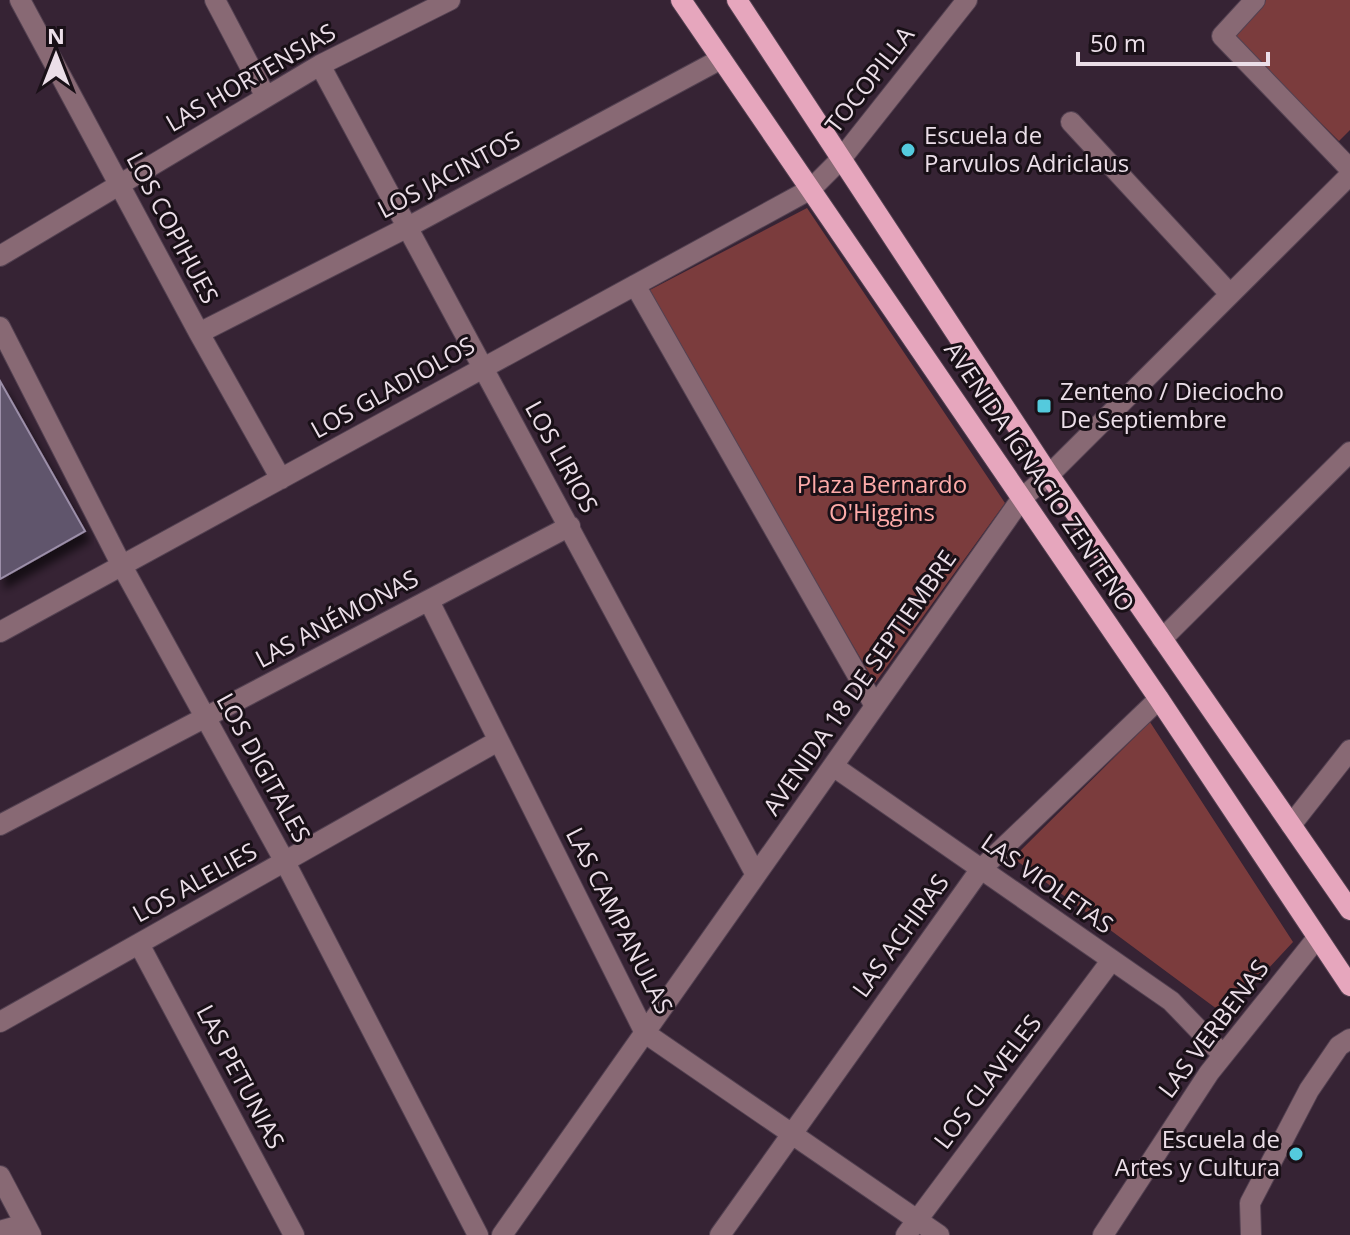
<svg xmlns="http://www.w3.org/2000/svg" width="1350" height="1235" font-family="'Open Sans',sans-serif">
<style>
.green{fill:#7b3c3d}
.building{fill:#60546c;stroke:#9c8fa9;stroke-width:2;filter:url(#shadow)}
.lines{fill:none;stroke-linecap:round;stroke-linejoin:round}
.minor-casing{stroke:#534151;stroke-width:22}
.major-casing{stroke:#534151;stroke-width:22}
.minor{stroke:#886974;stroke-width:20}
.major{stroke:#e6a6bd;stroke-width:20}
.poi-dot{fill:#54cadd;stroke:#191017;stroke-width:3}
.labels{text-anchor:middle;stroke-width:6;stroke-linejoin:round;paint-order:stroke}
.street-label{font-size:24px;fill:#ebdee8;stroke:#191017}
.poi-label{font-size:24px;fill:#ebdee8;stroke:#191017;text-anchor:start}
.park-label{font-size:24px;fill:#feaba9;stroke:#191017}
</style>
<defs>
<filter id="shadow"><feDropShadow dx="5" dy="9" stdDeviation="4" flood-color="#0009"/></filter>
</defs>
<rect width="100%" height="100%" fill="#362334"/>
<!-- green -->
<path class="green" d="M1266 0H1350V130L1339 141 1232 35Z
M807 208 1005 503 875 683 646 292Z
M1150 722 1293 942 1225 1015 1013 858Z"/>
<!-- building -->
<path class="building" d="M0 381 85 531 0 579Z"/>
<g class="lines">
<defs>
<path id="minor" d="M20 0 199 333 281 479
M215 0 266 97
M1255 0 1222 36 1350 169
M320 65 756 875
M1071 122 1230 294
M0 256 320 65 450 0
M635 285 875 706
M0 327 122 566 285 862 478 1235
M199 333 408 227 721 59
M429 601 645 1033 939 1235
M0 632 811 189 841 159 967 0
M1162 639 1350 452
M833 766 1171 1001 1223 1055
M0 825 570 526
M1291 825 1350 750
M139 944 294 1235
M0 1022 498 741
M0 1176 31 1235
M0 1231 25 1224
M502 1235 1022 498 1049 475 1350 175
M720 1235 980 870 1159 699
M906 1235 1111 961
M1103 1235 1209 1073 1317 938
M1251 1235 1250 1203 1309 1090 1339 1046 1350 1039"/>
<path id="major" d="M681 0 1159 699 1350 986
M737 0 1049 475 1350 910"/>
</defs>
<!-- minor casing -->
<use href="#minor" class="minor-casing"/>
<!-- major casing -->
<use href="#major" class="major-casing"/>
<!-- minor -->
<use href="#minor" class="minor"/>
<!-- major -->
<use href="#major" class="major"/>
</g>
<!-- markers -->
<g class="poi-dot">
<circle cx="908" cy="150" r="8"/>
<rect x="1036" y="398" width="16" height="16" rx="4"/>
<circle cx="1296" cy="1154" r="8"/>
</g>
<g class="labels">
<!-- street labels -->
<g class="street-label">
<text transform="translate(251 78) rotate(-30)" y="8">LAS HORTENSIAS</text>
<text transform="translate(870 80) rotate(-52)" y="8">TOCOPILLA</text>
<text transform="translate(449 175) rotate(-28)" y="8">LOS JACINTOS</text>
<text transform="translate(172 228) rotate(62)" y="8">LOS COPIHUES</text>
<text transform="translate(393 388) rotate(-29)" y="8">LOS GLADIOLOS</text>
<text transform="translate(561 457) rotate(61)" y="8">LOS LIRIOS</text>
<text transform="translate(1039 477) rotate(56)" y="8">AVENIDA IGNACIO ZENTENO</text>
<text transform="translate(337 619) rotate(-28)" y="8">LAS ANÉMONAS</text>
<text transform="translate(860 683) rotate(-55)" y="8">AVENIDA 18 DE SEPTIEMBRE</text>
<text transform="translate(263 768) rotate(61)" y="8">LOS DIGITALES</text>
<text transform="translate(195 883) rotate(-29)" y="8">LOS ALELIES</text>
<text transform="translate(1047 884) rotate(35)" y="8">LAS VIOLETAS</text>
<text transform="translate(619 921) rotate(63)" y="8">LAS CAMPANULAS</text>
<text transform="translate(901 936) rotate(-54)" y="8">LAS ACHIRAS</text>
<text transform="translate(1214 1029) rotate(-53)" y="8">LAS VERBENAS</text>
<text transform="translate(240 1077) rotate(62)" y="8">LAS PETUNIAS</text>
<text transform="translate(988 1082) rotate(-53)" y="8">LOS CLAVELES</text>
</g>
<!-- poi labels -->
<g class="poi-label">
<text x="924" y="144">Escuela de<tspan x="924" dy="28">Parvulos Adriclaus</tspan></text>
<text x="1060" y="400">Zenteno / Dieciocho<tspan x="1060" dy="28">De Septiembre</tspan></text>
<text x="1280" y="1148" text-anchor="end">Escuela de<tspan x="1280" dy="28">Artes y Cultura</tspan></text>
</g>
<!-- park labels -->
<g class="park-label">
<text x="882" y="493">Plaza Bernardo<tspan x="882" dy="28">O'Higgins</tspan></text>
</g>
</g>
<!-- north arrow -->
<g transform="translate(56 56)" stroke="#191017" stroke-width="6" paint-order="stroke">
<path d="M0-6L14 30L0 20L-14 30Z" fill="#ebdee8"/>
<text y="-12" font-size="22" font-weight="bold" text-anchor="middle" fill="#ebdee8">N</text>
</g>
<!-- scale -->
<path d="M1078 52v12h190v-12" fill="none" stroke="#ebdee8" stroke-width="4"/>
<text x="1090" y="52" font-size="24" fill="#ebdee8" stroke="#191017" stroke-width="6" paint-order="stroke">50 m</text>
</svg>
